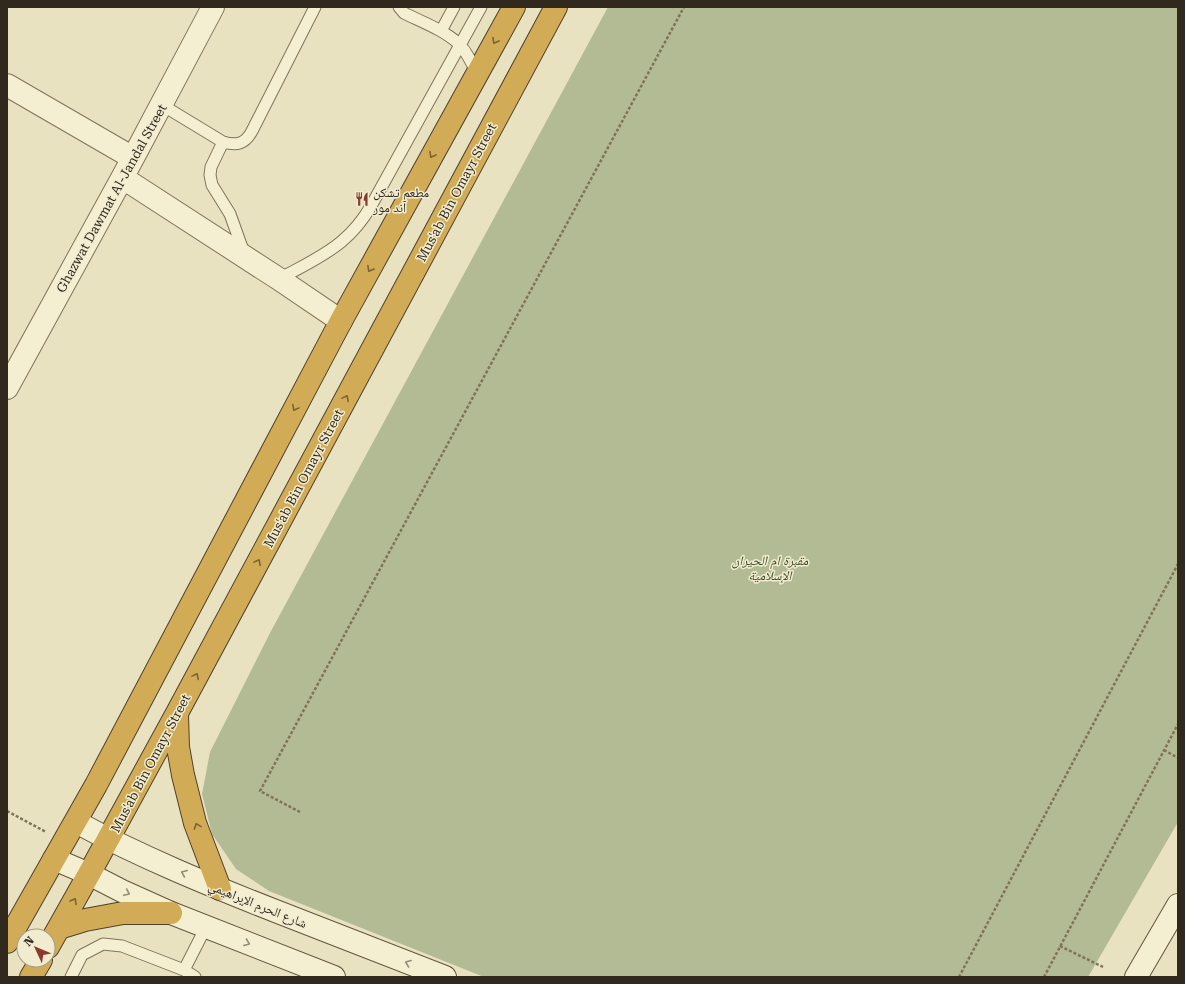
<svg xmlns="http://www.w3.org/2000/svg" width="1185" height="984" font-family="'Roboto Serif','Noto Naskh Arabic',serif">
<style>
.cemetery{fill:#b2bb94}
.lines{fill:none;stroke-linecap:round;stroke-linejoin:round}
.lane-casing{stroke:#81735a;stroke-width:13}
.street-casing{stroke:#81735a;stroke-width:24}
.secondary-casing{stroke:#62543d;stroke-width:24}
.highway-casing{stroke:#4e412e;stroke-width:24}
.path{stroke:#81735a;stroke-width:2.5;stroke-dasharray:3 2;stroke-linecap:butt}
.lane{stroke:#f5efd2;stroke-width:11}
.street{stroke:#f5efd2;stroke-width:22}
.secondary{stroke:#f5efd2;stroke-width:22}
.highway{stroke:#d2ab57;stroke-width:22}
.oneway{stroke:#796437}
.oneway2{stroke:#938c78}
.labels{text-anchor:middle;stroke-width:3;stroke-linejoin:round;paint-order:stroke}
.poi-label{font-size:13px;fill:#31291d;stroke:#f1eccf;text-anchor:start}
.street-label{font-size:13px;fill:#31291d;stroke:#f1eccf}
.park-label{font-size:13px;font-style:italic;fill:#3d4c25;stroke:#f1eccf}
</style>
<rect width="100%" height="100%" fill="#e9e2c0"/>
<!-- cemetery -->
<path class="cemetery" d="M608 7H1178V822L1088 977H484L269 891 236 869 212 834 202 794 210 752 270 633Z"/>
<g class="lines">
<defs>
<path id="lane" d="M399 7 404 13C422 22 444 30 459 44 467 52 472 63 477 74
M441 31 454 7
M162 105 223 142C237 146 245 144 252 131L315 7
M223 142 211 167 210 175 212 185 230 214 244 253
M279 279C299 268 323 257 341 242 353 232 363 220 371 206L481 7
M184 970 206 927
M71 977 82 955 103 944 122 946 184 970 195 977"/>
<path id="street" d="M7 85 133 158
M123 178 279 279 341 321
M7 388 133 158 213 7"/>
<path id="secondary" d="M76 822C141 857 209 885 278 912 334 934 389 955 445 977
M54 859 89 874 122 891 171 913 334 977
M1136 977 1178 905"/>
<path id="highway" d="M177 715 178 747 183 775 195 823 220 889
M59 928 85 920 123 913H171
M7 942 96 785 341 321 514 7
M48 947 89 874 177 713 556 7
M31 977 41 960"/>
</defs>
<!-- lane casing -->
<use href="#lane" class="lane-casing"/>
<!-- street casing -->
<use href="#street" class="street-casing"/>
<!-- secondary casing -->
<use href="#secondary" class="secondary-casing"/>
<!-- highway casing -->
<use href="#highway" class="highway-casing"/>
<!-- path -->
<path class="path" d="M1164 750 1178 758
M7 811 46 832
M300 812 260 791 684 7
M1060 946 1103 967
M959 977 1178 564
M1044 977 1178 724"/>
<!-- lane -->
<use href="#lane" class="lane"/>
<!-- street -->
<use href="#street" class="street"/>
<!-- secondary -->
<use href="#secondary" class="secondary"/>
<!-- highway -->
<use href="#highway" class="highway"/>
</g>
<!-- one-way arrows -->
<defs><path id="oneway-chevron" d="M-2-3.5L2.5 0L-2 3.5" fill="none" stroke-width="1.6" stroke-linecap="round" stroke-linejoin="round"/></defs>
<g class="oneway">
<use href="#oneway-chevron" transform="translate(495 41) rotate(119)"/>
<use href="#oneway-chevron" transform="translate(432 155) rotate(119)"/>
<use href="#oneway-chevron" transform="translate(370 269) rotate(119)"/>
<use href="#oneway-chevron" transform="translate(346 398) rotate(-62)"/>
<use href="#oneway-chevron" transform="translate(295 408) rotate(118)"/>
<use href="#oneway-chevron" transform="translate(258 562) rotate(-62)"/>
<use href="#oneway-chevron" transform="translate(196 676) rotate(-62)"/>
<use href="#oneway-chevron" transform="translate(197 826) rotate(-110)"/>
<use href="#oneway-chevron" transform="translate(74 901) rotate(-61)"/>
</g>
<g class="oneway2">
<use href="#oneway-chevron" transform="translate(184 873) rotate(-157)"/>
<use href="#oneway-chevron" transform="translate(127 893) rotate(25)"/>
<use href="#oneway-chevron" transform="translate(247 943) rotate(21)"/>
<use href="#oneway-chevron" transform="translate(408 963) rotate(-159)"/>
</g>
<!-- icons -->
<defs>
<symbol id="restaurant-bare" viewBox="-9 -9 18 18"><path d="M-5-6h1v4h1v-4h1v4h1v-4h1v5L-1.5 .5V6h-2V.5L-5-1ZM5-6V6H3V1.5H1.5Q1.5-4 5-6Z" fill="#8a3a2f" stroke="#f1eccf" stroke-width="2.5" paint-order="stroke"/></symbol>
</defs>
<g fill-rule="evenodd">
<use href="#restaurant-bare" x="352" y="189" width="20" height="20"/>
</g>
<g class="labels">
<!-- poi labels -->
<g class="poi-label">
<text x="373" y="197">مطعم تشكن<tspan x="373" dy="15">آند مور</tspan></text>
</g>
<!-- street labels -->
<g class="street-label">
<text transform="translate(456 192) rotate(-62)" y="5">Mus'ab Bin Omayr Street</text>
<text transform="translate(111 198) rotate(-61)" y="5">Ghazwat Dawmat Al-Jandal Street</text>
<text transform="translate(303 478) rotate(-62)" y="5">Mus'ab Bin Omayr Street</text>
<text transform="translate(150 763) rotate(-62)" y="5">Mus'ab Bin Omayr Street</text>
<text transform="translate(258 904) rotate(22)" y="5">شارع الحرم الإبراهيمي</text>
</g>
<!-- park labels -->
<g class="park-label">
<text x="770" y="565">مقبرة ام الحيران<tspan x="770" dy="15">الإسلامية</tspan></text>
</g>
</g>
<!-- border -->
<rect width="1185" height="984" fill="none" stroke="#31291d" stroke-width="16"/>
<!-- north arrow -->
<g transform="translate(36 948) rotate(314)"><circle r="19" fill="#f1eccf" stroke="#a49e88"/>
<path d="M0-3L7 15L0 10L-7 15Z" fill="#8a3a2f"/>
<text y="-6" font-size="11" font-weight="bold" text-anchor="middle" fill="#31291d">N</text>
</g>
</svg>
